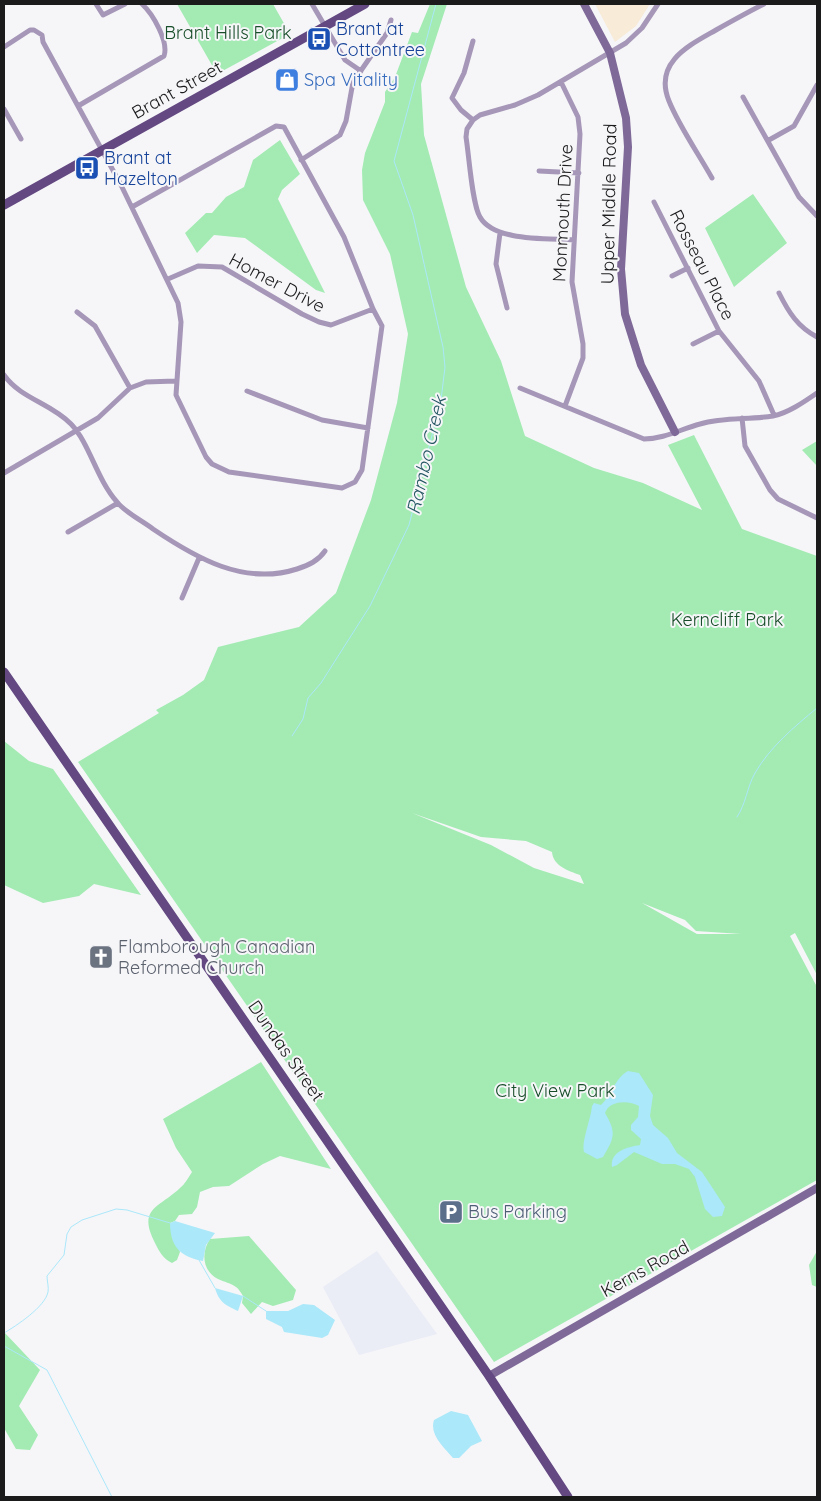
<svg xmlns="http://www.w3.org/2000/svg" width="821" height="1501" font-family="Quicksand,sans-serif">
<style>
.commercial{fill:#f8ebd7}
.built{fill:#eaecf6}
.green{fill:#a3ebb3;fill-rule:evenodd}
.water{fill:#abe8f9}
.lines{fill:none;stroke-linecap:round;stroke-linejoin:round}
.stream{stroke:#abe8f9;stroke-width:1}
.street{stroke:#a697b8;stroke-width:5}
.secondary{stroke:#7f6998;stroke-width:8}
.primary{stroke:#634881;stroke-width:9}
.labels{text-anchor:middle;stroke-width:4;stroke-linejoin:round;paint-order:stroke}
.transit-label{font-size:18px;fill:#164399;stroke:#f6f6f9;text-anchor:start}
.park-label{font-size:18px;fill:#174d28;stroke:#f6f6f9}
.shop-label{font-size:18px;fill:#366cbe;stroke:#f6f6f9;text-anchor:start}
.street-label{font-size:18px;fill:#1b1b1c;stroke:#f6f6f9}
.worship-label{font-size:18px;fill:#5b616d;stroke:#f6f6f9;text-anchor:start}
.service-label{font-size:18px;fill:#4e5e75;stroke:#f6f6f9;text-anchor:start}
.water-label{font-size:19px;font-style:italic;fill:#255763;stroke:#f6f6f9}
</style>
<rect width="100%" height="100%" fill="#f6f6f9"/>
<!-- commercial -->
<path class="commercial" d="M595 4H650L636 26 615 42Z"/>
<!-- built -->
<path class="built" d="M377 1251 437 1334 359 1355 323 1287Z"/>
<!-- green -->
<path class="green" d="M177 4H273L290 34 217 74Z
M430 4H447L421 84 424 135 466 287 501 361 525 436 594 468 643 483 702 510 668 445 694 435 742 529 817 556V975L795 933 790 936 817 987V1180L494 1362 78 762 159 713 156 710 183 695 204 680 218 647 299 627 336 593 371 500 397 403 408 334 390 254 363 200 362 170 365 153 385 102V92L395 77 412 32 418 33ZM412 813 481 837 526 841 552 852C553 866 569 871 580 875L584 884 534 868 491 845ZM642 903 685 920 696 931 741 934H697Z
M280 140 300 174 282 190 278 199 325 293 316 290 245 238 214 235 197 253 185 233 206 213H212L226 197 244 187 253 160Z
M753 194 787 243 734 287 705 228Z
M817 441V466L802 450Z
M4 741 29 761 53 769 141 895 94 884 79 896 43 903 4 885Z
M261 1062 331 1169 280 1156 263 1164 229 1186 213 1187 200 1192 197 1207 192 1214 179 1215 175 1221 170 1223 180 1252 177 1260 172 1263C163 1259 159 1251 155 1243 137 1208 159 1208 180 1188 185 1184 188 1178 192 1172L176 1148 163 1119Z
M249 1236 296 1290 293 1300 273 1306 262 1302 251 1314 242 1303 243 1296C241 1293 239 1289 236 1287 231 1283 224 1282 218 1279 202 1271 201 1252 210 1239Z
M817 1251V1287L812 1285 809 1265Z
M4 1332 40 1370 19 1406 38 1435 30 1450 16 1449 4 1428Z"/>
<!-- water -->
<path class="water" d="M628 1071 639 1073 653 1095 650 1116 653 1125 668 1138 677 1153 702 1172 725 1207 722 1216 713 1217 705 1209 695 1177 689 1169 675 1164H662L634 1152 617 1165 612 1167C610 1151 628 1147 640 1145L641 1139 631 1130V1125L638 1117 639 1106C629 1100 609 1100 605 1113 617 1133 614 1138 603 1157L597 1159 584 1152C581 1142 591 1119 592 1106L594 1103 601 1105C612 1095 614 1079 628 1071Z
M175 1221 215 1233 206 1245 203 1261C181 1257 170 1247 170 1223Z
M215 1288 243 1296 238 1311C225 1305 219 1302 215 1288Z
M303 1304 314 1305 335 1320 328 1335 322 1338 284 1332 282 1327 266 1319V1311H288Z
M451 1411 468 1415 482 1441 471 1446 459 1458H453C444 1447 429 1435 434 1420Z"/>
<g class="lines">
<!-- stream -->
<path class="stream" d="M292 736 303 719 308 698 321 683 370 606 409 525 441 400 445 367 443 347 413 215 394 161 436 4
M737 817C746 804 747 787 755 773 770 747 794 727 817 708
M199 1260 215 1288
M243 1296 266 1311
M4 1333C16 1326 45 1307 48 1292 49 1288 47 1281 47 1276L64 1255 67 1234 71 1227 82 1220 116 1209 127 1210 170 1223
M4 1346 47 1370 112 1497"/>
<!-- street -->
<path class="street" d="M96 4 103 15 125 4
M312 4 345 60 361 71
M473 41 464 73 452 98 461 110 473 120
M4 47 30 30H34L42 35 43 42 121 185 178 303 181 322 176 395 206 457 212 464 229 472 342 488 355 482 362 470 382 326 373 309 344 237 284 127 276 126 132 207
M561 82 578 117 580 134 572 282 583 344V358L565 406
M743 97 799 197 817 216
M78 106 164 56C169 42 153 14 142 4
M4 109 21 139
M769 140 794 126 817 85
M301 160 340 135 346 121 353 82 387 33 391 20
M539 171 579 173
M712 178C698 153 679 126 669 101 653 62 690 45 716 30 732 21 748 12 764 4
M654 202 719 331 759 381 774 415
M500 233 496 264 507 308
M574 240C549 238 494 242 480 217 472 204 469 155 466 137L467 129 473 120 480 115 515 105 538 95 626 43 642 28 658 4
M672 276 688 268
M168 279 198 266 222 267 302 314 319 322 331 325 373 309
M779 293C789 313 798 327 817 337
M77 312 95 326 130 388
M693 344 719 331
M4 375C21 399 51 403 71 424 90 444 96 478 117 502 126 513 141 520 153 529 196 558 244 586 297 569 309 565 318 561 325 551
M520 388 644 439C664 439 681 429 700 424 724 417 748 420 773 416 788 413 804 402 817 393
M247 391 322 420 368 428
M742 418 745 446 770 490 778 499 817 518
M4 473 98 418 130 388 146 382 175 381
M68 532 118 503
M182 598 199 558"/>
<!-- secondary -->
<path class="secondary" d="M584 4 610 53 626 118 628 147 621 269 625 314 641 365 675 432
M489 1376 817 1188"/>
<!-- primary -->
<path class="primary" d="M4 205 365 4
M4 672 489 1376 568 1497"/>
</g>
<!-- icons -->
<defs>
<symbol id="bus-square" viewBox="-11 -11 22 22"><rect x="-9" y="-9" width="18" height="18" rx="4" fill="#1a4fb4" stroke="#f6f6f9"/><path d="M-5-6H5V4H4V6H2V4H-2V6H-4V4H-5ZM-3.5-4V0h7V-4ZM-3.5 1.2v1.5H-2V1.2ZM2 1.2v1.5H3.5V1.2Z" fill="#fff"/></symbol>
<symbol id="shop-square" viewBox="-11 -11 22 22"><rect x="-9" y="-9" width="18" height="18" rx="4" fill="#3f7fe0" stroke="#f6f6f9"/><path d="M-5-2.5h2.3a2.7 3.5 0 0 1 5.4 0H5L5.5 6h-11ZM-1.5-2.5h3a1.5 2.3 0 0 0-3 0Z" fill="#fff"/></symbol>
<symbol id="church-square" viewBox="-11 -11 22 22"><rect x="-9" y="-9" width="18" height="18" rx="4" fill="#6b7280" stroke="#f6f6f9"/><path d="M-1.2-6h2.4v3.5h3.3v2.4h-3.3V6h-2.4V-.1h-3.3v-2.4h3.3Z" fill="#fff"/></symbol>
<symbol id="parking-square" viewBox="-11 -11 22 22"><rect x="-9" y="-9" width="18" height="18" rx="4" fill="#5c6f8a" stroke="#f6f6f9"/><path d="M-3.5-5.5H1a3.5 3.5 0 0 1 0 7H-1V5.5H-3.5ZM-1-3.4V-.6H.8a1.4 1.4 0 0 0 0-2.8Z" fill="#fff"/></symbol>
</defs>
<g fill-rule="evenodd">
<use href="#bus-square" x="305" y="25" width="28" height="28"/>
<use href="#shop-square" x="273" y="66" width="28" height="28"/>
<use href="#bus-square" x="73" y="154" width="28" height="28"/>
<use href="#church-square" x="87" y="943" width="28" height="28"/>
<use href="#parking-square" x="437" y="1198" width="28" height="28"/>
</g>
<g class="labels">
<!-- transit labels -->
<g class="transit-label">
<text x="336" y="35">Brant at<tspan x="336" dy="21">Cottontree</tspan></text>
<text x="104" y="164">Brant at<tspan x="104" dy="21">Hazelton</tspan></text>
</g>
<!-- park labels -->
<g class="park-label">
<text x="228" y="39">Brant Hills Park</text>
<text x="727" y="626">Kerncliff Park</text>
<text x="555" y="1097">City View Park</text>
</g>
<!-- shop labels -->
<g class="shop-label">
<text x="304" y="86">Spa Vitality</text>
</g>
<!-- street labels -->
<g class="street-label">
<text transform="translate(177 90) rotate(-29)" y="6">Brant Street</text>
<text transform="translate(609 204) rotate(-89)" y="6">Upper Middle Road</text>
<text transform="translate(563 213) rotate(-87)" y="6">Monmouth Drive</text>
<text transform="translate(702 265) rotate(63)" y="6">Rosseau Place</text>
<text transform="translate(277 283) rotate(28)" y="6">Homer Drive</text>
<text transform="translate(286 1051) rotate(55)" y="6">Dundas Street</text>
<text transform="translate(645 1269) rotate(-29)" y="6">Kerns Road</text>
</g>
<!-- worship labels -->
<g class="worship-label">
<text x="118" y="953">Flamborough Canadian<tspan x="118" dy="21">Reformed Church</tspan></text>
</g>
<!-- service labels -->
<g class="service-label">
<text x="468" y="1218">Bus Parking</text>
</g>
<!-- water labels -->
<g class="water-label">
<text transform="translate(426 455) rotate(-77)" y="7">Rambo Creek</text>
</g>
</g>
<!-- border -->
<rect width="821" height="1501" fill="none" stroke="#1b1b1c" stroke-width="10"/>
</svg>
